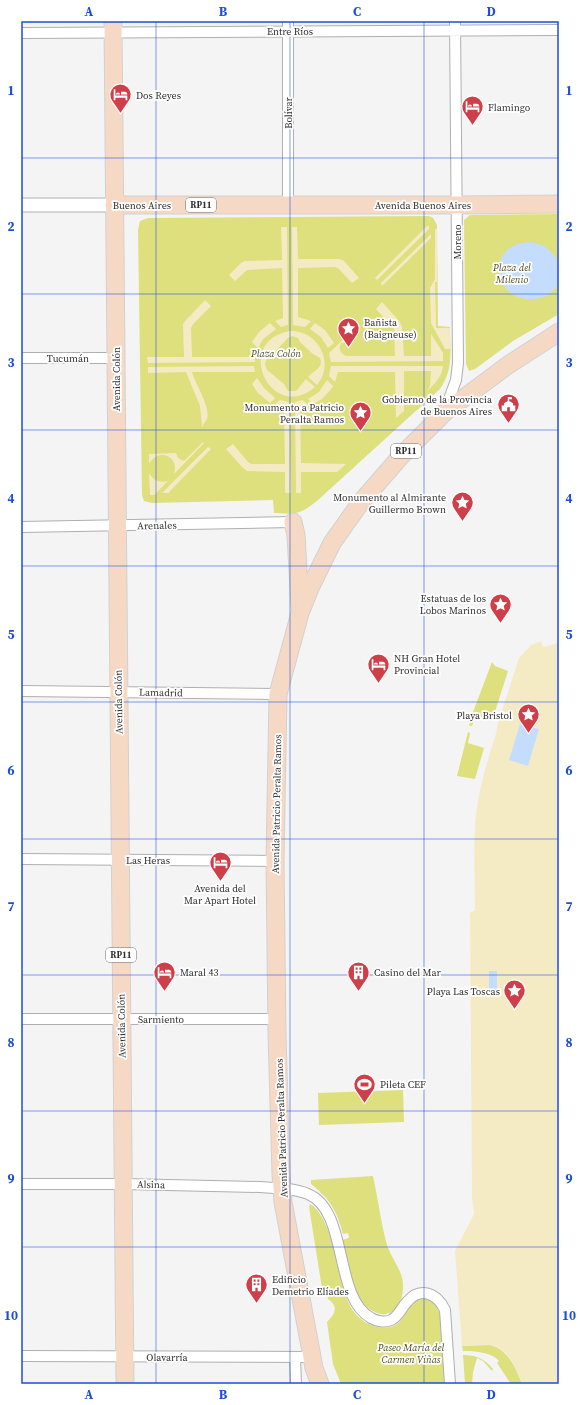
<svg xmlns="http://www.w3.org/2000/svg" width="580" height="1405" font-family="'Source Serif 4',serif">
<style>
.green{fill:#dde07d}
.sand{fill:#f4ebc5}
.water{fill:#c4dcfd}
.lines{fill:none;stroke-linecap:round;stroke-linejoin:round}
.minor-casing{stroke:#afafb0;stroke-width:12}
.tertiary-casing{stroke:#afafb0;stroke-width:15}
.primary-casing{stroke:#d1d1d2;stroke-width:19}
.minor{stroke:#fff;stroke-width:10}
.tertiary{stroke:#fff;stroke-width:13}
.primary{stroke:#f6d9c5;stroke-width:17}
.grid{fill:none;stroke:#1d4ed8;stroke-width:1;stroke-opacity:0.55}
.labels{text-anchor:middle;stroke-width:3.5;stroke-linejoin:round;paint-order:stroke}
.shield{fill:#fff;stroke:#6e6e6f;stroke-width:1}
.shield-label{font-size:9px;font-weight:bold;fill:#303031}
.street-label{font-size:10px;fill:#303031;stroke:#fff}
.poi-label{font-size:10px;fill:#303031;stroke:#fff;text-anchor:start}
.park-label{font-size:10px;font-style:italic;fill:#4f5025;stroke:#fff}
.neatline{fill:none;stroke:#1d4ed8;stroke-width:1.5}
.grid-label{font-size:13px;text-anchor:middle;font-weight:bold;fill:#1d4ed8}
</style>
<rect width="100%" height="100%" fill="#f4f4f5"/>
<!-- green -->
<path class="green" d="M559 214V314L513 341 475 369 469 371 466 364 464 220 470 215Z
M429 216 433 218 437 225 438 326 450 327C450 350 454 369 440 389L318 500C300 515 296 514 274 513L273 500 152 503 144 501 142 495 138 230 140 221 148 218Z
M492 662 495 666 508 671 492 721 475 717 472 726H469L473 712Z
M468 732 470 733 468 743 484 748 475 779 457 776Z
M403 1090 404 1122 319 1125 318 1093Z
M373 1176C378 1199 381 1223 387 1245 392 1260 404 1272 403 1287 403 1296 400 1306 393 1311 387 1315 381 1315 375 1312 352 1302 347 1261 342 1240L349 1238 348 1233 343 1234C337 1211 330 1199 311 1184V1180Z
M310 1204C330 1214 341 1277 347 1299 351 1310 358 1319 369 1324 379 1329 393 1330 401 1320 409 1310 409 1300 425 1298L436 1304 440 1315 446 1384H341L333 1364 327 1322C335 1314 339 1307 328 1299L326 1288H322L309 1207Z
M490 1345C508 1349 516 1368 522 1384H511L497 1363 499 1361C492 1352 474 1351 463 1351L462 1346Z
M463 1355C476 1355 485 1359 493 1369L492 1371 483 1361 477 1358 473 1372 472 1384H465Z"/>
<!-- sand -->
<path class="sand" d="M427 226H429V229L377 280 375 278Z
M281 227H287L288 325 281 327 275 321 283 318 282 268 247 270 235 281 229 275 241 263 245 261 282 260Z
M292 227H297L298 259H339L344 261 359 278 352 283 339 269 335 267 298 268V317L311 321 305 327 293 325Z
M435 229H437V282H435L436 328H450V349H445L431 323 430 288 435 279Z
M431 234V238L382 286 381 283Z
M205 300 211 306 193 324 191 328 192 357H255V362L148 363 147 357H184L183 324 186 320Z
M382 302 399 321 402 327 404 356H431V334L443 353V361L331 362 329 353 345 338 344 343H341C338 349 340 353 346 356H395L394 329 376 309Z
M270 323 276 329 263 339 258 348 252 342 259 332Z
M315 323 325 330 334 343 328 348 321 337 310 329Z
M289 331C317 329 336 362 317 385L308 377C314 370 324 368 320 358L313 354 301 343 298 338 292 336 288 338 271 356 266 360 265 365 267 370 284 384 288 391H296L306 379 315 387C272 424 232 343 289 331Z
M254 366 255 372H192C195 384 211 407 207 419 206 421 203 424 202 427L200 406 186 372 148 373V367Z
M331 366H443C442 376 435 384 427 391L430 386 431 371H404V411L396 418 395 372H338L335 382 329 376Z
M257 378 264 388 275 398 270 403 258 393 252 384Z
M327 380 333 386 332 388 322 399 313 404 308 399 319 392Z
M280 400 289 402 291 493H285V472L247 471 242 467 226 449 233 444 248 462 251 464H285L284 409 274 405Z
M303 400 309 406 300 409 301 463 346 464 337 472H301V493H296L295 402Z
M203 442 204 443 174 474C180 456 158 447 149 464V454L176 453 178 458 184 461Z
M208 447 211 449 169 492V493H162Z
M149 473C154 481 160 483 168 481L154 495H150Z
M541 641 543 647 559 643V1384H522C517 1370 509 1348 491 1345 482 1344 472 1346 462 1346L455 1251 474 1214 472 1197 470 913 475 910C475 879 473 846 476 815 479 789 486 765 494 740L495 738 498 723 519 658 531 645Z"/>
<!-- water -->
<path class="water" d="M530 242C568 246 570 298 533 299 492 301 484 244 530 242Z
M520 724 539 729 528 766 509 760Z
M489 971H497V996H489Z"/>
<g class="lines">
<defs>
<path id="minor" d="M21 33 559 30
M288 205V21
M21 358H115
M445 410 456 380 458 363 455 21
M21 527 293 522
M21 691 278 694
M21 859 275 861
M21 1019H277
M21 1184H123L260 1187C276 1188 294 1188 308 1194 349 1211 333 1297 371 1318 376 1321 385 1323 391 1320 399 1316 401 1308 407 1302 420 1286 437 1293 445 1310L450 1384
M21 1356 312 1357
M295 1357 296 1384"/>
<path id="tertiary" d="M21 205H114"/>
<path id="primary" d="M113 21 125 1384
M114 205H457L559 204
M293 522 296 535 300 607
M320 1384 314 1368 312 1357 283 1202 281 1174 277 1034 275 861 278 694 300 613 311 586 332 543 361 502 401 456 445 412 508 365 559 332"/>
</defs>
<!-- minor casing -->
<use href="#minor" class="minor-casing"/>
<!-- tertiary casing -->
<use href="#tertiary" class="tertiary-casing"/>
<!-- primary casing -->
<use href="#primary" class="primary-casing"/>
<!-- minor -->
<use href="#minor" class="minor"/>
<!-- tertiary -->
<use href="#tertiary" class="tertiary"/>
<!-- primary -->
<use href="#primary" class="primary"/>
</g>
<!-- grid -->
<path class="grid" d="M156 21V1384M290 21V1384M424 21V1384M21 158H559M21 294H559M21 430H559M21 566H559M21 702H559M21 839H559M21 975H559M21 1111H559M21 1247H559"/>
<!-- icons -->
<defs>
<symbol id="hotel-pin" viewBox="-11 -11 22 30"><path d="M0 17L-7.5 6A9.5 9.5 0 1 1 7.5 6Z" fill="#cf3f49" stroke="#fff"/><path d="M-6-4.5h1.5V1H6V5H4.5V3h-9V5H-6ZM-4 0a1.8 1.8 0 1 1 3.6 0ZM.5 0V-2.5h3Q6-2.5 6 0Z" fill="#fff"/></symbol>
<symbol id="sight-pin" viewBox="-11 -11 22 30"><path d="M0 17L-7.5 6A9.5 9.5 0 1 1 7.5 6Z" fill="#cf3f49" stroke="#fff"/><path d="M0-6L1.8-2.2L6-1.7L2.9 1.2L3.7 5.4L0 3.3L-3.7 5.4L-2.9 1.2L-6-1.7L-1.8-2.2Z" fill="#fff"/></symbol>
<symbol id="civic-pin" viewBox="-11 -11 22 30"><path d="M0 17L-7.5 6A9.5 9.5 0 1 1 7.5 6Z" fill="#cf3f49" stroke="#fff"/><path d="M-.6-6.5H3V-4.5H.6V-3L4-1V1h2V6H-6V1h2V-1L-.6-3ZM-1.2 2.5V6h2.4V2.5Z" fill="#fff"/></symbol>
<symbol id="building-pin" viewBox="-11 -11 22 30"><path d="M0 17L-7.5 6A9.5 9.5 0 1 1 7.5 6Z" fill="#cf3f49" stroke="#fff"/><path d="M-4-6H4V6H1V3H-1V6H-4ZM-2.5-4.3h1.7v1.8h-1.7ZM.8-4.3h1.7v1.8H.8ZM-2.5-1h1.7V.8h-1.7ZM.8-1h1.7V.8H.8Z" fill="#fff"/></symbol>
<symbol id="stadium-pin" viewBox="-11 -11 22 30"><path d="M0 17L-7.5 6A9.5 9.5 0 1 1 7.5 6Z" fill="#cf3f49" stroke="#fff"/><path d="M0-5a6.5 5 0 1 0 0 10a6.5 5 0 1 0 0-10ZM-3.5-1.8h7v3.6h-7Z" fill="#fff"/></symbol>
</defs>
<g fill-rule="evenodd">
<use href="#hotel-pin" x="108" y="82" width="25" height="34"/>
<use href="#hotel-pin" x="460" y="94" width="25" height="34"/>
<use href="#sight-pin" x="336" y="316" width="25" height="34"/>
<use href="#civic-pin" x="496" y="392" width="25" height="34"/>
<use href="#sight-pin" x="348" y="400" width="25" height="34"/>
<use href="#sight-pin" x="450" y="490" width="25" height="34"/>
<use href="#sight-pin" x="488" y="592" width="25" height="34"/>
<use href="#hotel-pin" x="366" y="652" width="25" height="34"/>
<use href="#sight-pin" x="516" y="702" width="25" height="34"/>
<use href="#hotel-pin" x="208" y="850" width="25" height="34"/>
<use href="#hotel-pin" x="152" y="960" width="25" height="34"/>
<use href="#building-pin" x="346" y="960" width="25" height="34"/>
<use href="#sight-pin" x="502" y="978" width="25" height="34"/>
<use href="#stadium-pin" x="352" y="1072" width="25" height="34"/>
<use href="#building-pin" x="244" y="1272" width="25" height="34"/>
</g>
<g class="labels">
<!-- shield labels -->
<g class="shield">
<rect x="186" y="198" width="30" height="14" rx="3"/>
<rect x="391" y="444" width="30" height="14" rx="3"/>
<rect x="106" y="948" width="30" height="14" rx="3"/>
</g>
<g class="shield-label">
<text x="201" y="208">RP11</text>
<text x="406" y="454">RP11</text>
<text x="121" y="958">RP11</text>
</g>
<!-- street labels -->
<g class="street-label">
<text x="290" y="35">Entre Ríos</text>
<text transform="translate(288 113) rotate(-90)" y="4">Bolívar</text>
<text x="142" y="209">Buenos Aires</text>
<text x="423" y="209">Avenida Buenos Aires</text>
<text transform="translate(457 242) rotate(-90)" y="4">Moreno</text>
<text x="68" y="362">Tucumán</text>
<text transform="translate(116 379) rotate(-90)" y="4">Avenida Colón</text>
<text transform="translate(157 525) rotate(-1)" y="4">Arenales</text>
<text transform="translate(161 692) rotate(1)" y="4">Lamadrid</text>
<text transform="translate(118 702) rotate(-91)" y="4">Avenida Colón</text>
<text transform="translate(276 804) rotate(-89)" y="4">Avenida Patricio Peralta Ramos</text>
<text x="148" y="864">Las Heras</text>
<text x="161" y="1023">Sarmiento</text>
<text transform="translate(121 1026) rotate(-91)" y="4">Avenida Colón</text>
<text transform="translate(281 1128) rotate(-92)" y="4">Avenida Patricio Peralta Ramos</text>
<text transform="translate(151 1184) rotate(1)" y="4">Alsina</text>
<text x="167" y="1361">Olavarría</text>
</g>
<!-- poi labels -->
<g class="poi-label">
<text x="136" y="99">Dos Reyes</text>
<text x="488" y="111">Flamingo</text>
<text x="364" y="326">Bañista<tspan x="364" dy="12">(Baigneuse)</tspan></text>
<text x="492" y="403" text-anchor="end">Gobierno de la Provincia<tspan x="492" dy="12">de Buenos Aires</tspan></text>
<text x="344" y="411" text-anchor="end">Monumento a Patricio<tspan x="344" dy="12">Peralta Ramos</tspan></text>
<text x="446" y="501" text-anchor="end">Monumento al Almirante<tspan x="446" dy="12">Guillermo Brown</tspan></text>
<text x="486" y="602" text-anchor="end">Estatuas de los<tspan x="486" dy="12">Lobos Marinos</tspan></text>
<text x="394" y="662">NH Gran Hotel<tspan x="394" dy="12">Provincial</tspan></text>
<text x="512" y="719" text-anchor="end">Playa Bristol</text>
<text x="220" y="892" text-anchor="middle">Avenida del<tspan x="220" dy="12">Mar Apart Hotel</tspan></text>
<text x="180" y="976">Maral 43</text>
<text x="374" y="976">Casino del Mar</text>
<text x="500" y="995" text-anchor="end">Playa Las Toscas</text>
<text x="380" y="1088">Pileta CEF</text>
<text x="272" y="1283">Edificio<tspan x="272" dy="12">Demetrio Elíades</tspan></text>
</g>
<!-- park labels -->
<g class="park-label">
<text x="512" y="271">Plaza del<tspan x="512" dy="12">Milenio</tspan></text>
<text x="276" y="357">Plaza Colón</text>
<text x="411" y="1351">Paseo María del<tspan x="411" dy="12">Carmen Viñas</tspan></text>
</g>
</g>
<!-- border -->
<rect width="580" height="1405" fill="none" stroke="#ffffff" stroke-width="44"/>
<rect x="22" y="22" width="536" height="1361" class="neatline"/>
<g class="grid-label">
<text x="89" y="16">A</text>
<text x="223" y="16">B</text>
<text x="357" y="16">C</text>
<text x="491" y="16">D</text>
<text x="11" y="95">1</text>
<text x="569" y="95">1</text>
<text x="11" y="231">2</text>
<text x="569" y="231">2</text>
<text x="11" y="367">3</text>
<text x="569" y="367">3</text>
<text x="11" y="503">4</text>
<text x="569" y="503">4</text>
<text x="11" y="639">5</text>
<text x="569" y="639">5</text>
<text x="11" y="775">6</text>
<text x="569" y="775">6</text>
<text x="11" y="911">7</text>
<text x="569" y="911">7</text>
<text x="11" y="1047">8</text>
<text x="569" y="1047">8</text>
<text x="11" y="1183">9</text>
<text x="569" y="1183">9</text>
<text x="11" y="1320">10</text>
<text x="569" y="1320">10</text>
<text x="89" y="1399">A</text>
<text x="223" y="1399">B</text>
<text x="357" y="1399">C</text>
<text x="491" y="1399">D</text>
</g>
</svg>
